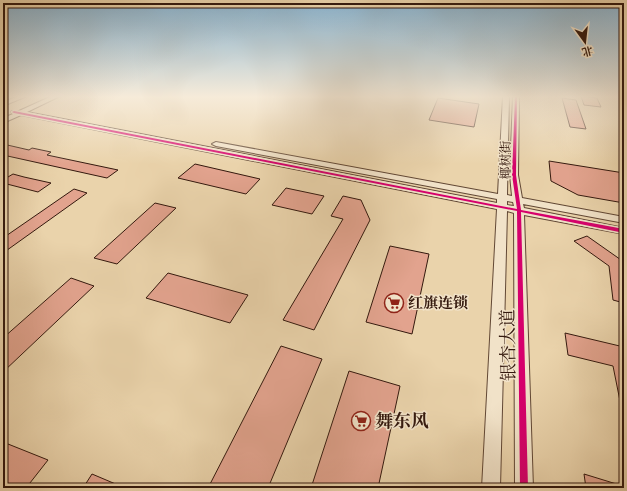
<svg xmlns="http://www.w3.org/2000/svg" width="627" height="491" font-family="Alegreya,'Noto Serif SC',serif">
<style>
.building{fill:#e2a38e;stroke:#34190e}
.lines{fill:none;stroke-linecap:round;stroke-linejoin:round}
.minor-casing{stroke:#624835;stroke-width:2}
.minor{fill:#f1e2c8;fill-rule:evenodd}
.cycleway-casing{stroke:#f1e2c8;stroke-width:3}
.cycleway{fill:#d6006c;fill-rule:evenodd}
.labels{text-anchor:middle;stroke-width:3;stroke-linejoin:round;paint-order:stroke}
.far-street-label{font-size:13px;fill:#34190e;stroke:#f1e2c8}
.poi-label{font-size:15px;font-weight:bold;fill:#34190e;stroke:#f1e2c8;text-anchor:start}
.near-street-label{font-size:18px;fill:#34190e;stroke:#f1e2c8}
.near-poi-label{font-size:18px;font-weight:bold;fill:#34190e;stroke:#f1e2c8;text-anchor:start}
</style>
<rect width="100%" height="100%" fill="#ead3ab"/>
<filter id="stains"><feTurbulence type="fractalNoise" baseFrequency=".005" numOctaves="4"/><feColorMatrix values="0 0 0 0 .2 0 0 0 0 .09 0 0 0 0 .02 0 0 0 .5 -.17"/></filter>
<radialGradient id="worn" r=".72"><stop offset=".6" stop-color="#630" stop-opacity="0"/><stop offset="1" stop-color="#630" stop-opacity=".3"/></radialGradient>
<!-- building -->
<path class="building" d="M581 96 597 98 601 107 584 105Z
M438 98 479 104 474 127 429 120Z
M562 98 576 100 586 129 570 127Z
M3 144 29 150 32 148 51 152 47 155 118 170 107 178 3 155Z
M549 161 624 173V203L578 195 551 181Z
M195 164 260 179 246 194 178 178Z
M13 174 24 177 51 183 38 192 3 183V180Z
M286 188 324 196 312 214 272 205Z
M74 189 87 193 3 253V238Z
M343 196 361 200 370 220 314 330 283 320 343 219 331 216Z
M155 203 176 208 117 264 94 258Z
M587 236 624 262V303L613 300 609 266 574 241Z
M390 246 429 254 412 334 366 322Z
M168 273 248 295 230 323 146 298Z
M71 278 94 286 3 372V338Z
M565 333 624 347V400L620 401 613 366 568 355Z
M281 346 322 359 268 488H208Z
M349 371 400 386 378 488H311Z
M3 442 48 460 26 488H3Z
M92 474 125 488H83Z
M584 474 623 486 622 488H586Z"/>
<g class="lines">
<defs>
<path id="minor" d="M19 96H27L3 106V102Z
M52 96H60L27 112 497 203V199L216 146 212 144 216 142 498 194 503 96H509L507 195 512 196 510 175 513 96H519L518 175 522 198 624 217V223L523 204 524 208 624 228V234L524 215 533 488H515L514 213 507 211 500 488H482L497 209 21 115 3 123V118L13 114 11 112 12 111H19ZM507 201 513 202 514 206 507 205Z"/>
</defs>
<!-- minor casing -->
<use href="#minor" class="minor-casing"/>
<!-- minor -->
<use href="#minor" class="minor"/>
<defs>
<path id="cycleway" d="M515 96H517L516 175 521 210 624 229V233L521 212 528 488H520L517 211 14 113 12 112 14 111 517 209 512 175Z"/>
</defs>
<!-- cycleway casing -->
<use href="#cycleway" class="cycleway-casing"/>
<!-- cycleway -->
<use href="#cycleway" class="cycleway"/>
</g>
<!-- sky -->
<linearGradient id="sky" x2="0" y2="1"><stop stop-color="#89b5d3"/><stop offset="0.59" stop-color="#f6ebd9"/><stop offset="1" stop-color="#f6ebd9" stop-opacity="0"/></linearGradient>
<rect width="627" height="164" fill="url(#sky)"/>
<!-- icons -->
<defs>
<symbol id="supermarket-ring" viewBox="-11 -11 22 22"><circle r="9.5" fill="#f1e2c8" stroke="#8f2418" stroke-width="1.5"/><path d="M-6-5.5h2.5l.6 2H6L4.5 2H-2.5L-4.4-4H-6ZM-1.5 3.2a1.3 1.3 0 1 0 .1 0ZM3 3.2a1.3 1.3 0 1 0 .1 0Z" fill="#8f2418"/></symbol>
</defs>
<g fill-rule="evenodd">
<use href="#supermarket-ring" x="383" y="292" width="22" height="22"/>
<use href="#supermarket-ring" x="350" y="410" width="22" height="22"/>
</g>
<g class="labels">
<!-- far-street labels -->
<g class="far-street-label">
<text transform="translate(505 160) rotate(-91)" y="5">椰树街</text>
</g>
<!-- poi labels -->
<g class="poi-label">
<text x="408" y="308">红旗连锁</text>
</g>
<!-- near-street labels -->
<g class="near-street-label">
<text transform="translate(508 345) rotate(-91)" y="6">银杏大道</text>
</g>
<!-- near-poi labels -->
<g class="near-poi-label">
<text x="375" y="427">舞东风</text>
</g>
</g>
<!-- margin -->
<rect width="627" height="491" fill="none" stroke="#ead3ab" stroke-width="16"/>
<rect x="4" y="4" width="619" height="483" fill="none" stroke="#34190e" stroke-width="2"/>
<rect x="8" y="8" width="611" height="475" fill="none" stroke="#34190e"/>
<!-- north arrow -->
<g transform="translate(585 42) rotate(165)" stroke="#f1e2c8" stroke-width="3" paint-order="stroke">
<path d="M0-3L7 15L0 10L-7 15Z" fill="#34190e"/>
<text y="-6" font-size="11" font-weight="bold" text-anchor="middle" fill="#34190e">北</text>
</g>
<rect width="100%" height="100%" filter="url(#stains)"/>
<rect width="100%" height="100%" fill="url(#worn)"/>
</svg>
